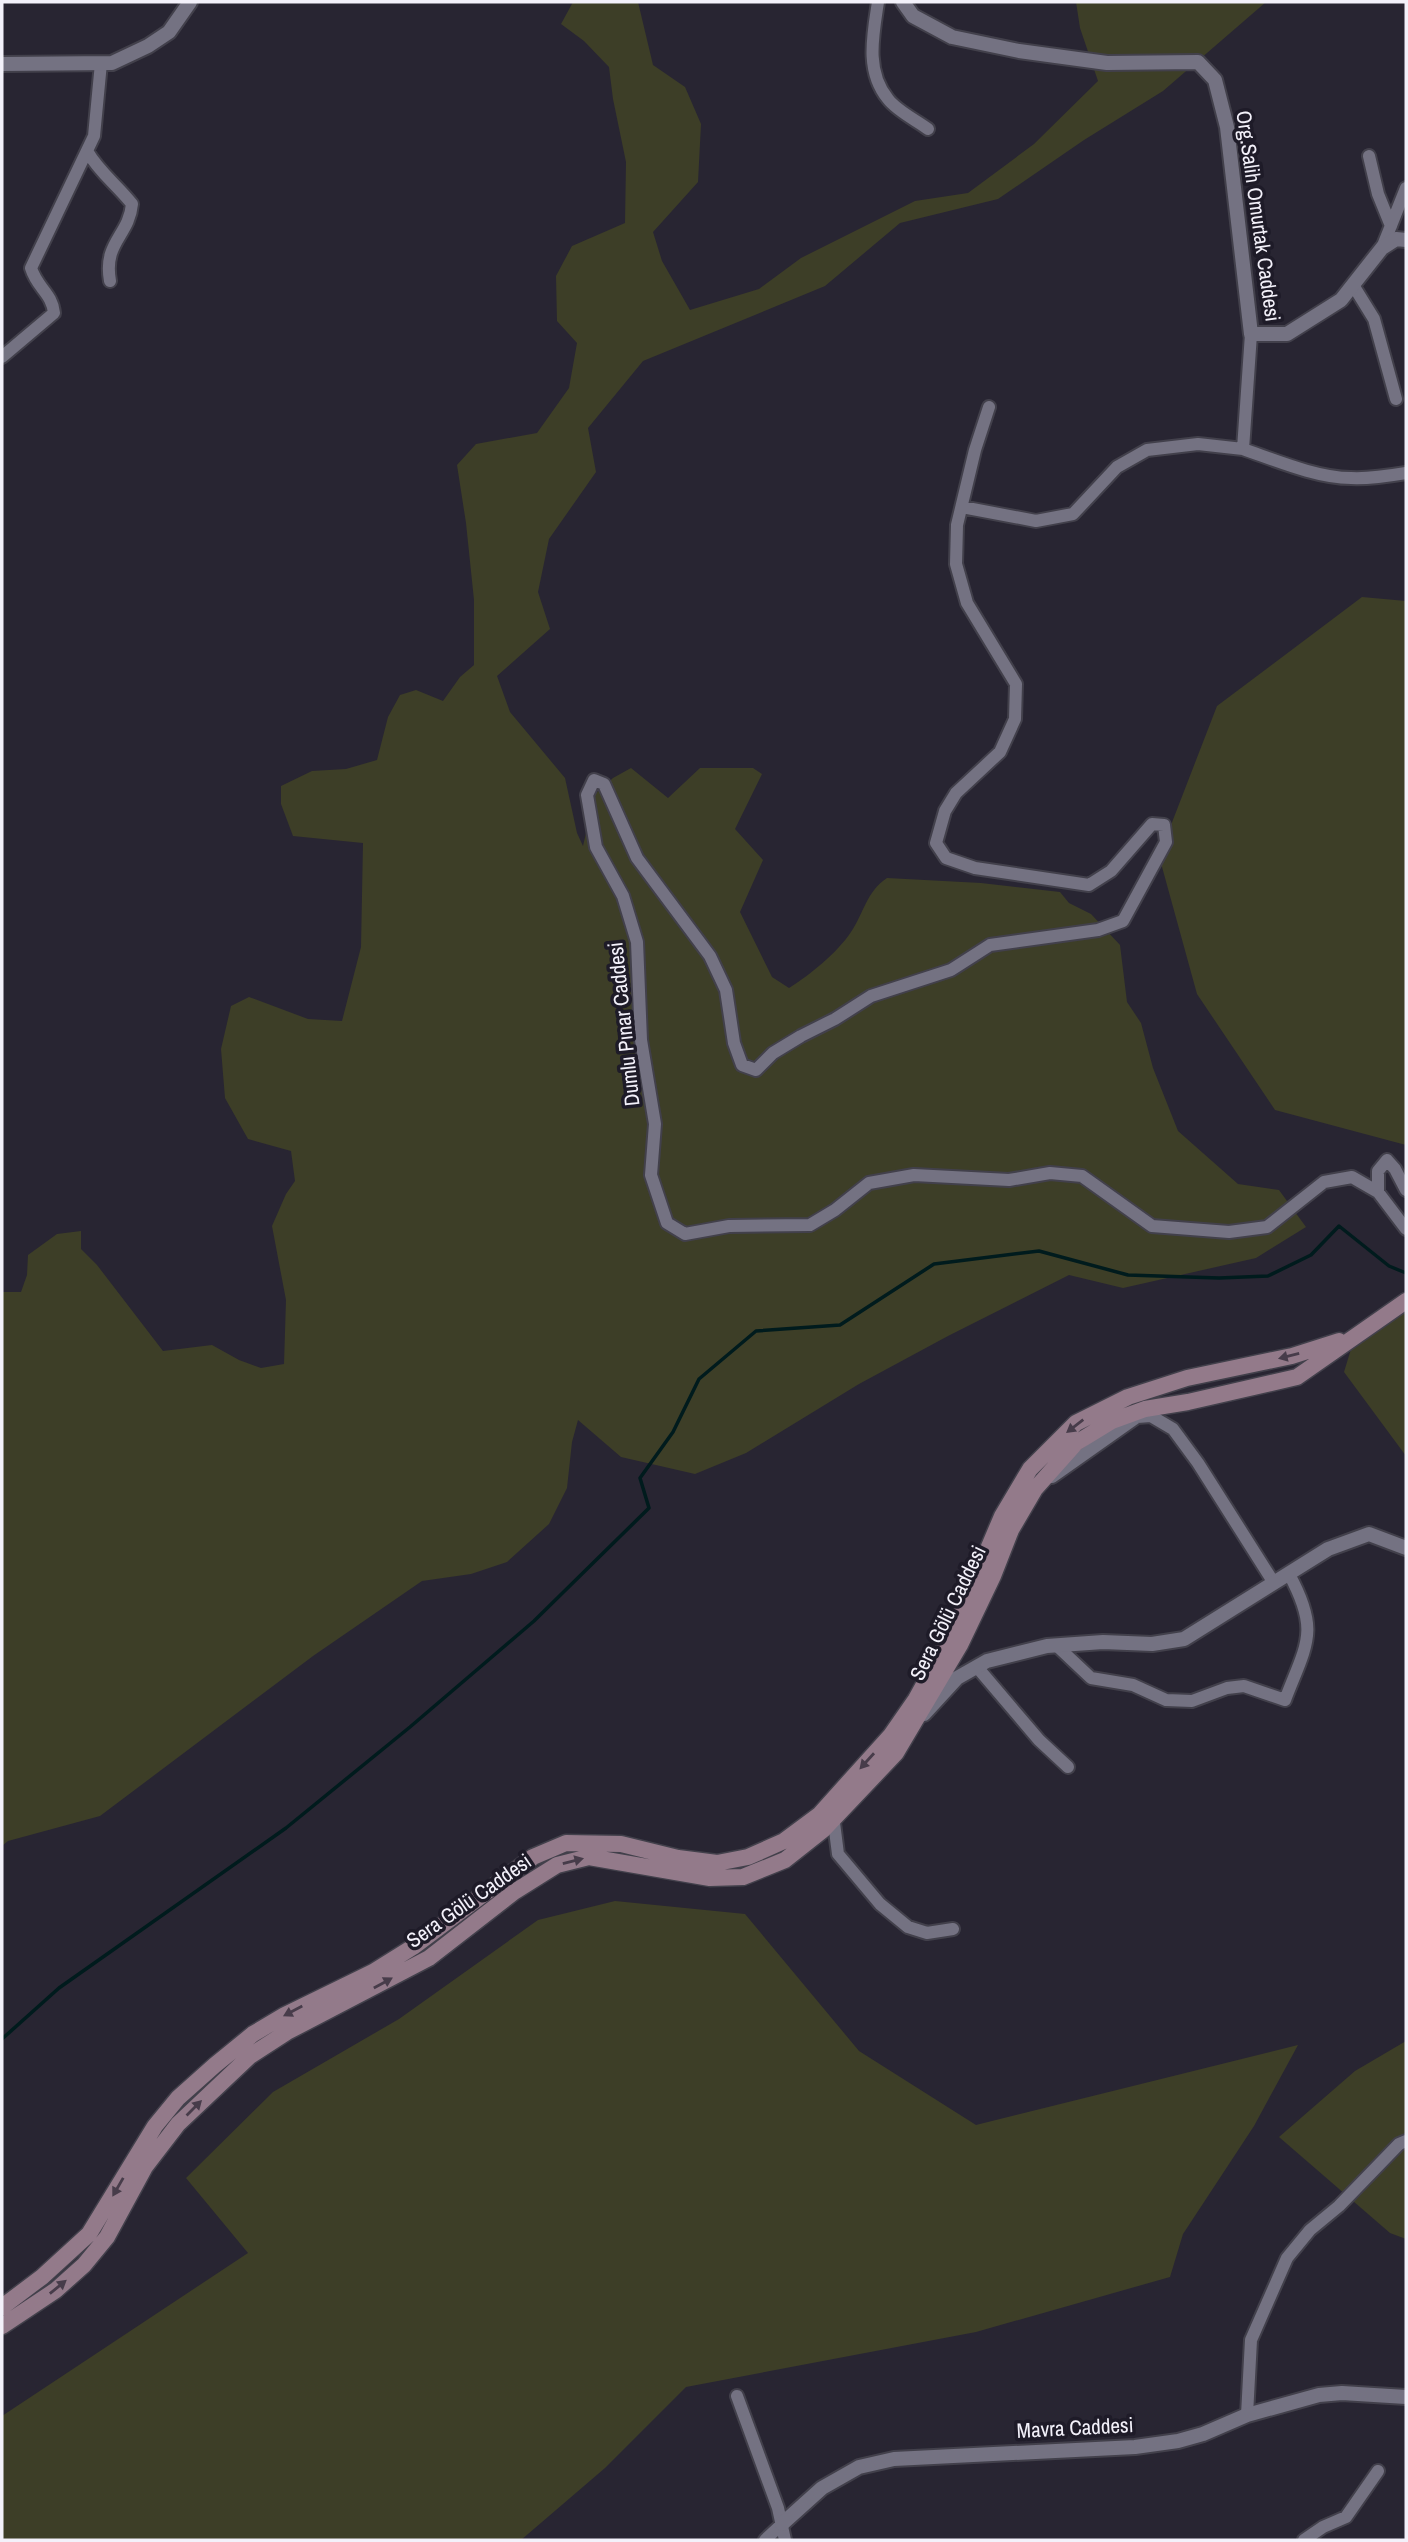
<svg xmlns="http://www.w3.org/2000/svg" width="1408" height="2542" font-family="'Archivo Narrow',sans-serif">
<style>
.green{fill:#3d3e27}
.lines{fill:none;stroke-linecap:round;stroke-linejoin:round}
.stream{stroke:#001b1d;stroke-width:3.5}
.minor-casing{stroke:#42404b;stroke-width:16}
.tertiary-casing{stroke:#42404b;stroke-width:18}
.secondary-casing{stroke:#42404b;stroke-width:19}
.minor{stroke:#747282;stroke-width:12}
.tertiary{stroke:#747282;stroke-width:14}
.secondary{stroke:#937a8a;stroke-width:16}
.oneway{fill:#473c4a}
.labels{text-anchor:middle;stroke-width:7;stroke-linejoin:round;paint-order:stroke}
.street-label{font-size:21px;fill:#f3f1fa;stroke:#1e1b28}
</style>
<rect width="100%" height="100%" fill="#282532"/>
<!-- green -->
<path class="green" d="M573 2H638L653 65 685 87 701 124 698 182 653 232 662 261 690 310 759 289 801 258 915 201 968 193 1034 144 1098 81 1080 28 1076 2H1266L1163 91 1084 140 998 199 900 223 825 286 643 361 588 428 596 472 549 539 538 592 550 629 497 676 510 712 565 778 577 833 583 846 595 794 613 778 631 768 668 798 700 768H753L762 774 735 829 763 860 740 912 772 977 789 988C810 975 837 953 851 932 864 913 866 892 887 878L981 883 1060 892 1069 903 1091 914 1120 945 1127 1002 1141 1023 1153 1068 1178 1131 1238 1184 1279 1190 1306 1227 1256 1258 1123 1288 1069 1275 948 1336 859 1384 746 1453 695 1474 621 1457 578 1420 572 1442 567 1488 549 1524 507 1562 471 1574 422 1581 313 1656 100 1816 8 1841 2 1846V1292H21L27 1275 28 1255 57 1234 81 1231V1249L97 1265 163 1351 212 1345 239 1360 261 1368 284 1364 286 1300 272 1226 286 1194 295 1181 291 1151 248 1139 225 1098 221 1049 231 1006 249 997 308 1019 342 1021 361 947 363 843 293 836 281 804V786L312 771 346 769 377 760 388 717 400 695 416 690 443 701 460 677 474 665V600L466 523 457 465 476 444 537 433 569 388 577 343 557 321 556 276 572 246 625 223 626 162 613 99 609 67 584 41 561 24Z
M1362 597 1406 601V1145L1275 1110 1197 994 1159 856 1217 706Z
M1406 1301V1456L1344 1372 1355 1336Z
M615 1901 745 1914 859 2051 976 2125 1298 2045 1254 2126 1183 2234 1170 2277 976 2332 686 2387 605 2468 521 2540H2V2416L248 2253 186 2178 273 2092 399 2019 538 1920Z
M1406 2041V2239L1390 2233 1279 2137 1355 2071Z"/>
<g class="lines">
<!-- stream -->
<path class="stream" d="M2 2039 59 1988 286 1828 410 1727 534 1621 649 1508 640 1478 673 1432 699 1379 756 1331 840 1325 934 1264 1039 1251 1128 1275 1219 1278 1268 1276 1311 1255 1339 1226 1389 1266 1406 1273"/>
<defs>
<path id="minor" d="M878 2C873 35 865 71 888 99 897 111 916 120 928 129
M87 151C99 172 117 185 132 204 129 236 103 242 110 281
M1369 156 1378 194 1391 226
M1382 248 1406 188
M1353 285 1374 319 1396 399
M2 357 54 313C52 293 37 288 31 268L94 136 101 63
M989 407 975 450 957 525 956 564 967 603 1016 684 1015 719 1000 752 956 793 945 811 936 843 946 858 975 868 1089 885 1111 871 1152 824 1164 825 1166 842 1123 921 1098 930 990 945 951 970 871 996 835 1019 801 1036 773 1053 756 1070 742 1065 734 1043 726 990 710 956 637 858 604 784 594 780 587 795 596 847 623 896 637 942 641 1040 655 1124 651 1175 667 1223 685 1234 729 1226 810 1225 835 1210 869 1183 914 1175 1009 1180 1050 1173 1082 1176 1152 1226 1229 1232 1267 1227 1324 1182 1352 1177 1378 1192 1406 1229
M1243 449C1275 460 1317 478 1351 478 1369 479 1388 476 1406 473
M962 507 1036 521 1073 514 1117 467 1147 450 1198 444 1243 449 1251 334
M1378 1192V1171L1387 1160 1395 1169 1406 1190
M1052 1477 1137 1417 1151 1416 1173 1429 1198 1463 1274 1583
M1056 1645 1091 1678 1133 1685 1166 1700 1192 1701 1227 1688 1244 1686 1285 1700C1307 1643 1320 1631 1289 1574
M977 1667 1039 1740 1068 1767
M833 1815 838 1854 880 1904 908 1927 927 1933 953 1929
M737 2396 778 2508 785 2540
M1247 2415 1251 2340 1287 2258 1310 2230 1339 2206 1399 2144 1406 2141
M765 2540 782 2524
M1304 2540 1323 2527 1346 2517 1378 2471"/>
<path id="tertiary" d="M903 2 913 16 952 37 1019 51 1107 63 1198 62 1215 80 1227 127 1251 334H1287L1341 300 1382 248 1396 239 1406 240
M2 64 112 63 148 46 169 32 190 2
M924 1714 957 1678 987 1661 1047 1646 1103 1642 1152 1644 1184 1639 1328 1549 1369 1534 1406 1548
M782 2524 822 2488 859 2467 894 2459 1135 2447 1178 2441 1203 2434 1247 2415 1319 2395 1342 2393 1406 2397"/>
<path id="secondary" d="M2 2307 42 2277 89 2234 155 2126 178 2098 215 2065 253 2034 285 2015 373 1972 413 1947 533 1857 566 1843 621 1844 678 1858 717 1863 748 1857 784 1841 819 1815 891 1735 916 1699 952 1634 1002 1516 1030 1469 1076 1423 1128 1397 1187 1378 1292 1356 1339 1341
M2 2326 56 2290 84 2265 107 2237 145 2167 178 2124 250 2056 287 2032 429 1958 514 1892 557 1865 589 1857 710 1878 743 1877 785 1860 823 1830 896 1753 960 1645 993 1576 1011 1530 1035 1489 1076 1443 1112 1421 1145 1409 1188 1402 1297 1377 1406 1301"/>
</defs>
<!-- minor casing -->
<use href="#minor" class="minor-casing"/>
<!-- tertiary casing -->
<use href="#tertiary" class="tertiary-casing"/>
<!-- secondary casing -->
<use href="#secondary" class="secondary-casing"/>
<!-- minor -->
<use href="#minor" class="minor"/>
<!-- tertiary -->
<use href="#tertiary" class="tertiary"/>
<!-- secondary -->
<use href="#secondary" class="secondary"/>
</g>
<!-- one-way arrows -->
<defs><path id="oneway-solid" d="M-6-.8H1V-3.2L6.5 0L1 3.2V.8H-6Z" transform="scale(1.75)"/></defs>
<g class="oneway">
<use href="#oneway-solid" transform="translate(1289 1356) rotate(166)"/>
<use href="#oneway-solid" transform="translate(1075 1426) rotate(142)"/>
<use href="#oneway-solid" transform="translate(867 1761) rotate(132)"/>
<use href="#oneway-solid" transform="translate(573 1861) rotate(-14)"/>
<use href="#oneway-solid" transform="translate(383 1983) rotate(-29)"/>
<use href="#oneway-solid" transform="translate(293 2011) rotate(152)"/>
<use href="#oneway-solid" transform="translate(194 2108) rotate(-45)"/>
<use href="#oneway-solid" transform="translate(118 2187) rotate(120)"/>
<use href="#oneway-solid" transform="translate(58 2287) rotate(-39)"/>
</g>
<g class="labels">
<!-- street labels -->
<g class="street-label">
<text transform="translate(1258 216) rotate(82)" y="7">Org.Salih Omurtak Caddesi</text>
<text transform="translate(624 1024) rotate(-96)" y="7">Dumlu Pınar Caddesi</text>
<text transform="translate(948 1613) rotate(-64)" y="7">Sera Gölü Caddesi</text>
<text transform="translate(469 1901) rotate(-35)" y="7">Sera Gölü Caddesi</text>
<text transform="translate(1075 2428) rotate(-3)" y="7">Mavra Caddesi</text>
</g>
</g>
<!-- border -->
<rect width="1408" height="2542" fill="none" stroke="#f3f1fa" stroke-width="7"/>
</svg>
